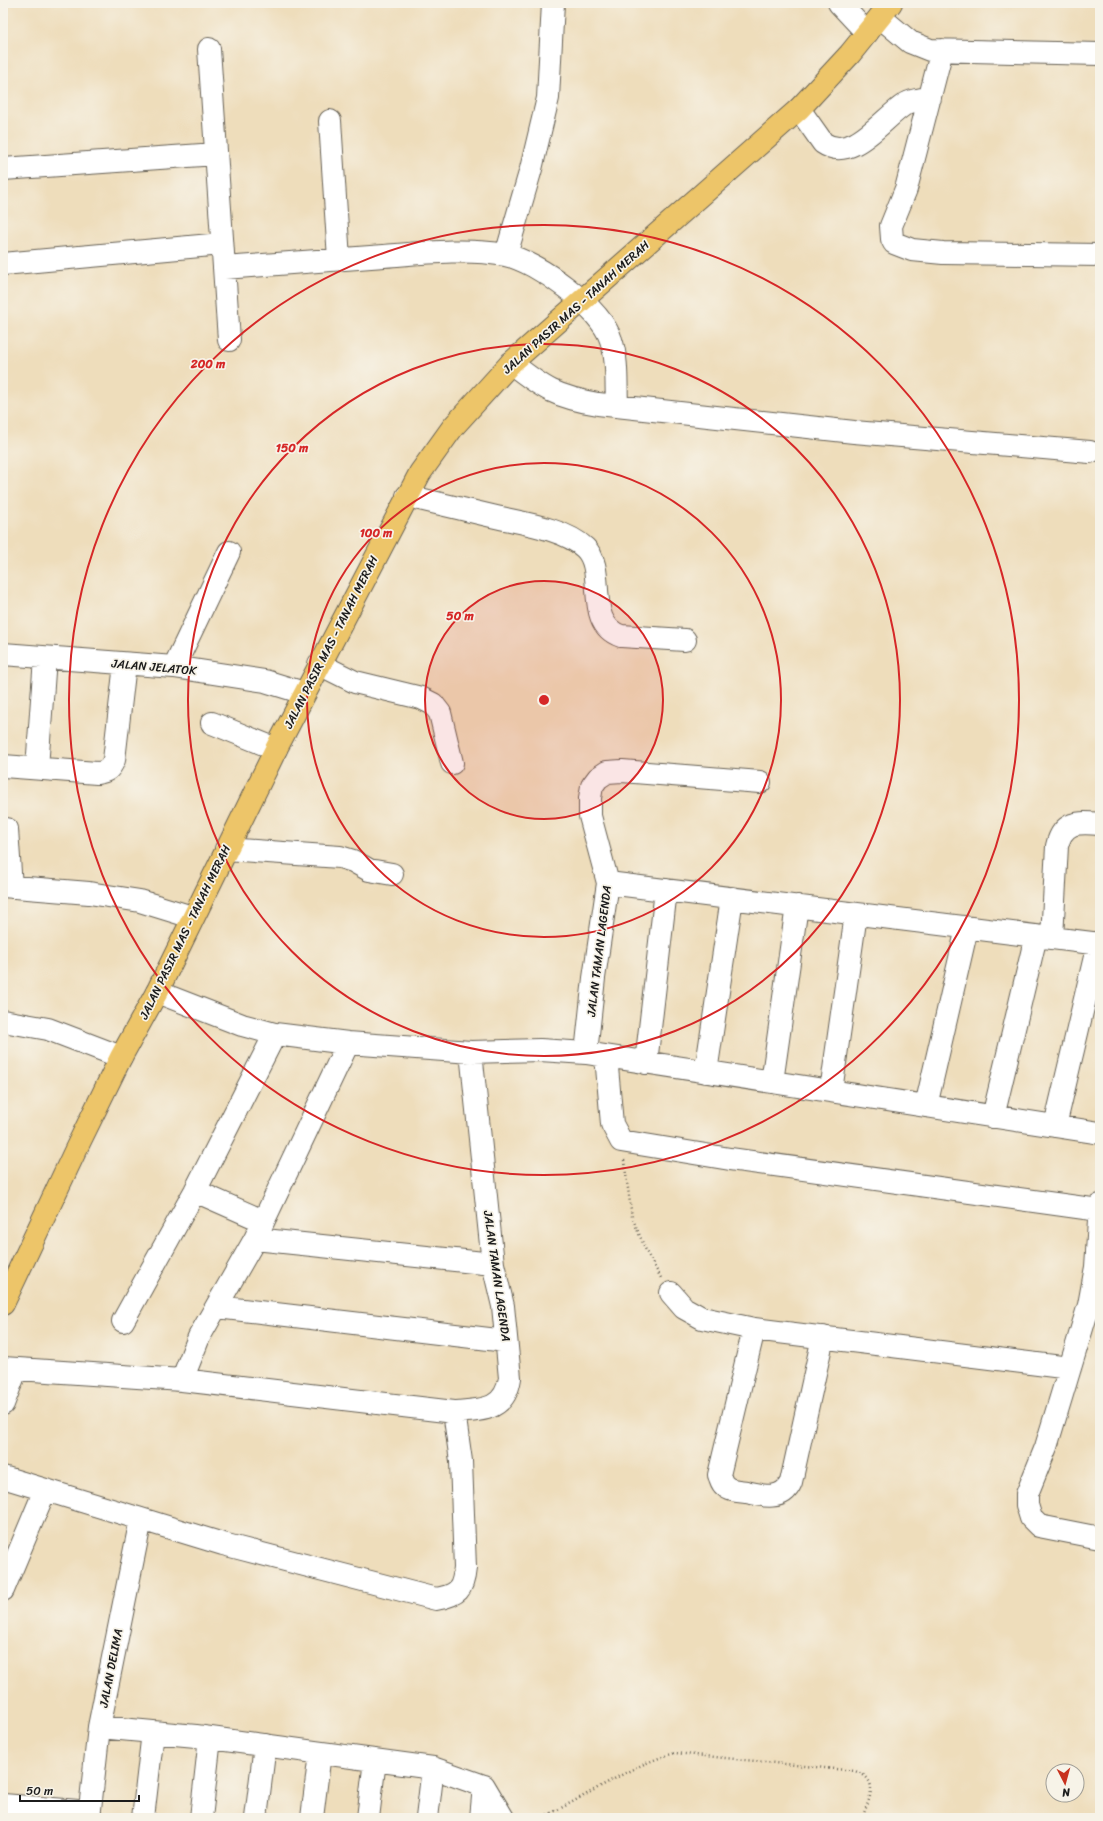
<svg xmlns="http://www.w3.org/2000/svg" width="1103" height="1821" font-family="Sriracha,sans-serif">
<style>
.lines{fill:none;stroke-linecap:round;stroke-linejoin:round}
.minor-casing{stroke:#666054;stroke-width:24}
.major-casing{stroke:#666054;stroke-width:24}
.path{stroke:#666054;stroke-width:2.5;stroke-dasharray:1 3;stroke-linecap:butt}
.minor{stroke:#fff;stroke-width:22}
.major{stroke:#edc569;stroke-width:22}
.ring{fill:none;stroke:#d62828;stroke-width:2}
.labels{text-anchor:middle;stroke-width:3.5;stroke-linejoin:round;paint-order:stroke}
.street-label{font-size:12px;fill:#1c1c1c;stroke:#f7f3e8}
.centre{fill:#d62828;stroke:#f7f3e8;stroke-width:2}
.ring-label{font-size:12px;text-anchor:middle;font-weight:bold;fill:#d62828;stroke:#f7f3e8;stroke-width:3.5;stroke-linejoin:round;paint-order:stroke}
</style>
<rect width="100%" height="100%" fill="#f7f3e8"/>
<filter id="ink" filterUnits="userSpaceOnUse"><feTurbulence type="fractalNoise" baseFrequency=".025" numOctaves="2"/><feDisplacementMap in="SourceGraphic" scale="8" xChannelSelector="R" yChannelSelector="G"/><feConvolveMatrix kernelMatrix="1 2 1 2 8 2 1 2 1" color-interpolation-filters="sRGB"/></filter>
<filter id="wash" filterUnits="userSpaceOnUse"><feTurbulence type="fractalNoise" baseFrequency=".012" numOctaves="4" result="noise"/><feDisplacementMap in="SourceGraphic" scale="16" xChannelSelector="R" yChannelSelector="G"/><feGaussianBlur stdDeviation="0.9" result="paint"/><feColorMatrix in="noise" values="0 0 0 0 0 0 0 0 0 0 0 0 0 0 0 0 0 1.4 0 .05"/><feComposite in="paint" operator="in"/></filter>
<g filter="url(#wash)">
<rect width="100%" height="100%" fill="#edb"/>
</g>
<g filter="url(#ink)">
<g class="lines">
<defs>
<path id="minor" d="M839 3 867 33
M880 17 910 42 930 50 1100 54
M209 49 229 340
M942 50 906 189 891 226 892 239 894 243 912 250 943 253 1100 255
M799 109 823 143C852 163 882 119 904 105 911 100 921 99 930 98
M330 121 339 259
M3 169 216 154
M506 255 531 169 548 98 553 3
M3 264 222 244
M224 268C277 264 330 260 384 256 422 253 467 248 505 255 537 261 601 308 611 340 618 360 616 385 617 406
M511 363C544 389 556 397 598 404L854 432 1090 452
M407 496C437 503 467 510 496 517 523 523 565 529 585 548 608 570 583 623 621 636L685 640
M3 654 174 667 265 681 304 693
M319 664 355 682 421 698 433 704 440 713 452 763
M174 667 229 552
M212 723 276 749
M3 766 97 773C107 772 110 769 114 760L125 664
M37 768 45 658
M7 829 11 887
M226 849 340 857 353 861 369 870 392 874
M608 883 1100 944
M3 886 89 893 140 901 192 917
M1052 938 1057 846C1063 821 1078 822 1100 824
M157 992 242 1025 275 1034 348 1043 471 1052 540 1050 586 1053 1100 1133
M3 1021 48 1029 121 1057
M586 1053 594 978 608 883 590 816V798L592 786 598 778 607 772 622 771 760 782
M606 1056 612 1124 621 1141 730 1159 1099 1210
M646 1063 666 890
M706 1072 732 898
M772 1082 797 906
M831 1091 856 914
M926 1106 967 928
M993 1117 1036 936
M1055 1126 1098 944
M195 1191 263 1221
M1100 1205 1096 1267 1089 1305 1046 1447 1027 1494V1505L1031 1518 1039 1526 1100 1538
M255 1239 493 1264
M671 1293 684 1308 702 1318 754 1329 1070 1368
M217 1307 506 1341
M123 1321 195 1191 275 1034
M754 1329 719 1475C721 1479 721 1483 725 1486 730 1491 739 1491 746 1492 763 1496 783 1501 791 1482L823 1337
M3 1368 182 1380 454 1412C482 1410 505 1411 510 1378L503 1306 493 1264 471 1052
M182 1380 199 1337 255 1239 348 1043
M3 1404 16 1370
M3 1477 223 1544 436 1599C458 1595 463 1590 465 1568L461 1461 454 1412
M3 1590 45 1490
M99 1727 196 1736 433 1768 484 1786
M484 1786 503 1818
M3 1805 90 1812
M89 1818 99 1727 141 1519
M143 1818 153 1732
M201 1818 210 1738
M256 1818 265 1745
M312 1818 320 1753
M368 1818 375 1760
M427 1818 433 1768
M481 1818 484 1786"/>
<path id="major" d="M3 1304 77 1147 121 1057 157 992 276 749 420 473 453 427 511 363 799 109 850 54 891 3"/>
</defs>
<!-- minor casing -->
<use href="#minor" class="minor-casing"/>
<!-- major casing -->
<use href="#major" class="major-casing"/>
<!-- path -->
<path class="path" d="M624 1160 632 1217 647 1253 661 1278
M540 1818C586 1798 627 1766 675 1753L855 1771C881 1780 869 1799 862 1818"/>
<!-- minor -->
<use href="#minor" class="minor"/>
<!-- major -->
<use href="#major" class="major"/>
</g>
</g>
<!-- distance rings -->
<circle cx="544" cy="700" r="119" fill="#d62828" fill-opacity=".12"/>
<g class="ring">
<circle cx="544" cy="700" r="119"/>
<circle cx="544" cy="700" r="237"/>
<circle cx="544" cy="700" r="356"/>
<circle cx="544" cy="700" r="475"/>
</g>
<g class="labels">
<!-- street labels -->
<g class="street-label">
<text transform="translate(576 307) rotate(-42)" y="4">JALAN PASIR MAS - TANAH MERAH</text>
<text transform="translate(331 642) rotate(-63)" y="4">JALAN PASIR MAS - TANAH MERAH</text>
<text transform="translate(154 667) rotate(5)" y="4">JALAN JELATOK</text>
<text transform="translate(185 932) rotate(-64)" y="4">JALAN PASIR MAS - TANAH MERAH</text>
<text transform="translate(599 951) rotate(-83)" y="4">JALAN TAMAN LAGENDA</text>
<text transform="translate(497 1276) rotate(82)" y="4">JALAN TAMAN LAGENDA</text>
<text transform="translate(111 1668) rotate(-79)" y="4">JALAN DELIMA</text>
</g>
</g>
<circle cx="544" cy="700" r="6" class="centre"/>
<g class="ring-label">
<text x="208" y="368">200 m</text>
<text x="292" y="452">150 m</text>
<text x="376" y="537">100 m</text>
<text x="460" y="620">50 m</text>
</g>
<!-- margin -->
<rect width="1103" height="1821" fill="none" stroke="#f7f3e8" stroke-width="16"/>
<!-- north arrow -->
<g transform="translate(1065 1783) rotate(174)"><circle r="19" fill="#f7f3e8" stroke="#9f9d96"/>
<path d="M0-3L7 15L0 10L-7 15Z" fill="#c8321e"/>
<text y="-6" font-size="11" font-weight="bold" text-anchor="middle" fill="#1c1c1c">N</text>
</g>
<!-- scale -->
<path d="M20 1795v6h119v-6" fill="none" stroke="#1c1c1c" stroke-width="2"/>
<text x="26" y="1795" font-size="12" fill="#1c1c1c" stroke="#f7f3e8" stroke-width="3" paint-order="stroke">50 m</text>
</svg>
